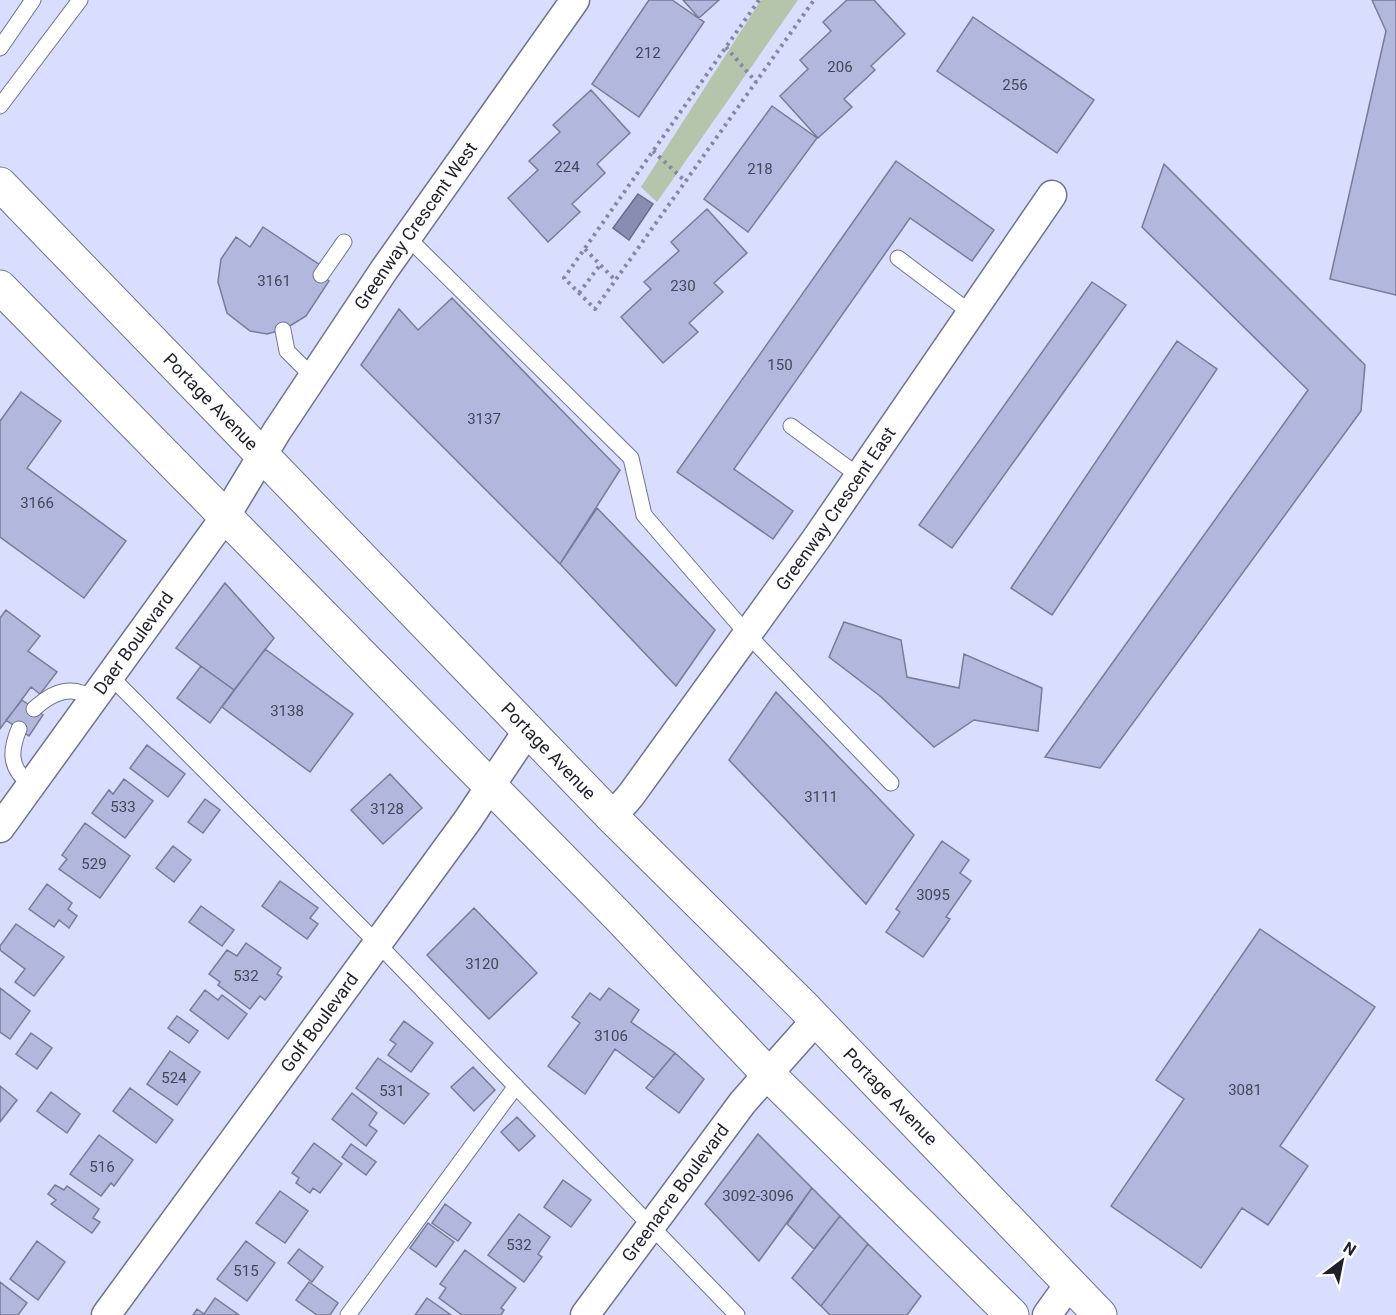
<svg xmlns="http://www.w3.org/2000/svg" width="1396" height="1315" font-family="Roboto,sans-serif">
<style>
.green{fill:#b5c5ac}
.water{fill:#898db1;stroke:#696c89;stroke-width:1.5}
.building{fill:#b2b7dd;stroke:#787c99;stroke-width:1.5}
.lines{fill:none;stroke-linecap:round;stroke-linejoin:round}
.lane-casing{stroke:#707390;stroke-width:17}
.street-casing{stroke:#707390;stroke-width:31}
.highway-casing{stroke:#707390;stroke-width:35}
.path{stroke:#8689a0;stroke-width:4;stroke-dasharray:3 4.5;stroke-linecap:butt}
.lane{stroke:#fff;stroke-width:15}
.street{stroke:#fff;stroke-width:28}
.highway{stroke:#fff;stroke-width:33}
.labels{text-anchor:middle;stroke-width:4.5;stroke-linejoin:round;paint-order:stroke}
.number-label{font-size:15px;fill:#444658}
.street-label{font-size:18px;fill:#1f202c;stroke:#fff}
</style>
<rect width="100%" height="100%" fill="#d9ddfe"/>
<!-- green -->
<path class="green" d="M761 0H798L657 202 641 187Z"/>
<!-- water -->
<path class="water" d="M638 194 653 204 629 240 613 228Z"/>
<!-- building -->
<path class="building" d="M649 0H672L704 22 639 117 592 84Z
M683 0H719L699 18Z
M847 0H874L905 34 871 66 875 70 844 99 852 107 818 138 780 96 808 69 800 60 831 31 823 22Z
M1372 0H1396V295L1330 279 1386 31Z
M973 17 1094 100 1057 153 937 71Z
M591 90 630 133 597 164 605 173 572 204 580 212 548 242 508 198 538 170 529 161 560 132 553 125Z
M772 106 817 138 748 232 704 199Z
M896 161 994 230 972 261 910 218 734 469 793 511 773 539 677 472Z
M1164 164 1365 365 1361 411 1100 768 1045 757 1308 390 1142 227Z
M707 209 747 253 714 283 723 292 689 323 698 332 663 363 621 317 651 289 644 282 679 251 671 242Z
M263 227 320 265 315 271 329 281 306 316 285 329 267 334 250 331 227 313 218 282 221 259 236 237 250 247Z
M1092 282 1126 305 952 548 919 525Z
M452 298 620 470 560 564 361 365 399 309 418 330Z
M1177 341 1217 369 1052 615 1011 588Z
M21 392 61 421 27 468 126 541 84 598 0 537V421Z
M597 508 715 630 676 686 560 564Z
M225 583 274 638 234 690 176 648Z
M6 610 40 636 28 651 57 672 40 694 31 687 0 729V618Z
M844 622 901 640 907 677 959 688 964 654 1042 688 1038 731 974 720 934 747 880 696 829 657Z
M265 649 353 714 310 772 222 707Z
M201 666 234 690 210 723 177 698Z
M776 692 914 835 866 904 729 760Z
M22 700 43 715 29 736 6 720Z
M147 745 185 774 168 797 130 768Z
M390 774 422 808 383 844 351 810Z
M124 779 153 801 125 838 92 813 109 790 113 794Z
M205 799 220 810 203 833 188 822Z
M85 823 130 856 100 898 59 869 67 859 62 855Z
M942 841 969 860 960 873 971 881 946 917 950 919 923 957 886 932 900 912 896 909Z
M173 846 191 860 174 882 156 868Z
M280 881 318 908 310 918 318 924 307 939 262 906Z
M47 884 72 903 68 909 77 916 69 928 59 920 54 927 29 909Z
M201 906 234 930 222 946 189 922Z
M474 908 537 973 489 1019 427 955Z
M16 924 64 957 34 996 15 982 25 969 0 950V946Z
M1260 929 1375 1007 1280 1146 1308 1166 1268 1225 1242 1208 1201 1268 1111 1206 1184 1099 1156 1080Z
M246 943 281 968 277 974 282 977 265 1000 260 996 250 1009 218 985 220 982 209 974 227 950 237 956Z
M0 988 30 1011 10 1039 0 1032Z
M609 988 639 1010 631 1022 675 1053 654 1078 615 1049 585 1094 548 1066 580 1023 572 1017 590 993 600 1000Z
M205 990 218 1000 222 995 247 1014 228 1039 190 1010Z
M177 1016 198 1031 189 1043 168 1028Z
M404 1021 433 1043 411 1072 388 1055 396 1044 390 1040Z
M31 1033 52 1048 37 1069 16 1054Z
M170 1051 200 1072 177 1105 147 1084Z
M675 1053 704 1079 679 1113 646 1088Z
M378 1058 429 1094 404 1124 356 1088Z
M473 1067 495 1090 474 1111 451 1087Z
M0 1086 17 1100 0 1122Z
M130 1088 173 1120 156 1143 113 1111Z
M51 1092 80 1114 67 1133 37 1111Z
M352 1093 377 1113 369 1125 377 1131 366 1146 332 1119Z
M517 1117 535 1136 519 1151 501 1132Z
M758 1134 812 1188 759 1261 705 1204Z
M99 1135 133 1160 114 1186 111 1183 101 1196 70 1174Z
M314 1143 342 1164 320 1193 313 1188 310 1193 296 1183 299 1178 292 1173Z
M351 1144 376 1162 366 1175 342 1157Z
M563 1180 591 1200 571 1227 544 1207Z
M55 1185 64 1190 67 1186 99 1209 93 1218 100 1222 92 1233 51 1204 56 1200 48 1194Z
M812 1188 840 1216 814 1249 787 1224Z
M280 1191 308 1211 285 1243 256 1223Z
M445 1204 471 1223 458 1241 432 1223Z
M519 1214 550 1237 538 1254 542 1257 524 1282 488 1255Z
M840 1216 868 1244 821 1306 792 1278Z
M428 1223 454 1242 436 1267 410 1248Z
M37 1241 65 1262 38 1300 10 1279Z
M246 1241 275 1263 247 1301 217 1279Z
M868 1244 921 1296 907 1315H830L821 1306Z
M299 1249 323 1267 312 1282 288 1263Z
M465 1250 516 1288 501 1308 504 1310 501 1315H462L439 1298 446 1288 440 1284Z
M0 1282 27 1303 18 1315H0Z
M309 1282 338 1303 330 1315H317L296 1300Z
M215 1298 239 1315H193L197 1309 204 1314Z
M427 1298 451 1315H415Z"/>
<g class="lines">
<defs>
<path id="lane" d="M0 48 33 0
M0 106 80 0
M407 237 631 458 644 515 748 635 891 783
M898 258 971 313
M321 275 344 242
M283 330 287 351 314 378
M791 426 859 476
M110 676 378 944 737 1315
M34 709C52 692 72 684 93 699
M19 729C9 753 10 769 31 785
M348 1315 516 1086"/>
<g id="street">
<path id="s1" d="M612 817 631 795 816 539 1052 195"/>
<path id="s2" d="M0 828 225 517 277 431 384 270 575 0"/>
<path id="s3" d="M106 1315 467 821 528 730"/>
<path id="s4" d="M585 1315 743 1102 816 1020"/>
<path d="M1047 1315 1070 1283"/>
</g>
<g id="highway">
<path id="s5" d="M0 184 612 817 802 1005 1100 1315"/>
<path d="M0 287 619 917 768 1074 1012 1315"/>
</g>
</defs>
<!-- lane casing -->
<use href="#lane" class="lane-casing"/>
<!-- street casing -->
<use href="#street" class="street-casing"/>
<!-- highway casing -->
<use href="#highway" class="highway-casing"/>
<!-- path -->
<path class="path" d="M759 0 564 278 595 309 814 0
M726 47 756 82
M653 151 685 181
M585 249 615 280
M579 293 600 265"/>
<!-- lane -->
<use href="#lane" class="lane"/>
<!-- street -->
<use href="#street" class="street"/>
<!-- highway -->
<use href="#highway" class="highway"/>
</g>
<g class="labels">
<!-- number labels -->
<g class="number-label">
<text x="648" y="58">212</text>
<text x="840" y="72">206</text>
<text x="1015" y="90">256</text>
<text x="567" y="172">224</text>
<text x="760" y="174">218</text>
<text x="274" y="286">3161</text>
<text x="683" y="291">230</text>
<text x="780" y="370">150</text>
<text x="484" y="424">3137</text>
<text x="37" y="508">3166</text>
<text x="287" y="716">3138</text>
<text x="821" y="802">3111</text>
<text x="123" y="812">533</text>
<text x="387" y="814">3128</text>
<text x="94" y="869">529</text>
<text x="933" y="900">3095</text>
<text x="482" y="969">3120</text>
<text x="246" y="981">532</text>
<text x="611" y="1041">3106</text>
<text x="174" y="1083">524</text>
<text x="1245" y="1095">3081</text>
<text x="392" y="1096">531</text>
<text x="102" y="1172">516</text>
<text x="758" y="1201">3092-3096</text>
<text x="519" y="1250">532</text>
<text x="246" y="1276">515</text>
</g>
<!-- street labels -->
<g class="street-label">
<text dy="6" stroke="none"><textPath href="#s2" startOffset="732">Greenway Crescent West</textPath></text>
<text dy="6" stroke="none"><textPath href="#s5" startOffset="303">Portage Avenue</textPath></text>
<text dy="6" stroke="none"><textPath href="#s1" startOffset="381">Greenway Crescent East</textPath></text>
<text dy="6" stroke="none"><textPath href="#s2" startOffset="228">Daer Boulevard</textPath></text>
<text dy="6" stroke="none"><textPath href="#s5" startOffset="789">Portage Avenue</textPath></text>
<text dy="6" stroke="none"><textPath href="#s3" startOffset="362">Golf Boulevard</textPath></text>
<text dy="6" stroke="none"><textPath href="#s5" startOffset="1275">Portage Avenue</textPath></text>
<text dy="6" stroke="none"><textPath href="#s4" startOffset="152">Greenacre Boulevard</textPath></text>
</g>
</g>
<!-- north arrow -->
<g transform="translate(1342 1261) rotate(32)" stroke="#ffffff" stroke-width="4.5" paint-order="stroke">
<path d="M0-4.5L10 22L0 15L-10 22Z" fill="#1f202c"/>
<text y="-9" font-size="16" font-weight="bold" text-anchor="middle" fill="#1f202c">N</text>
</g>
</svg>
